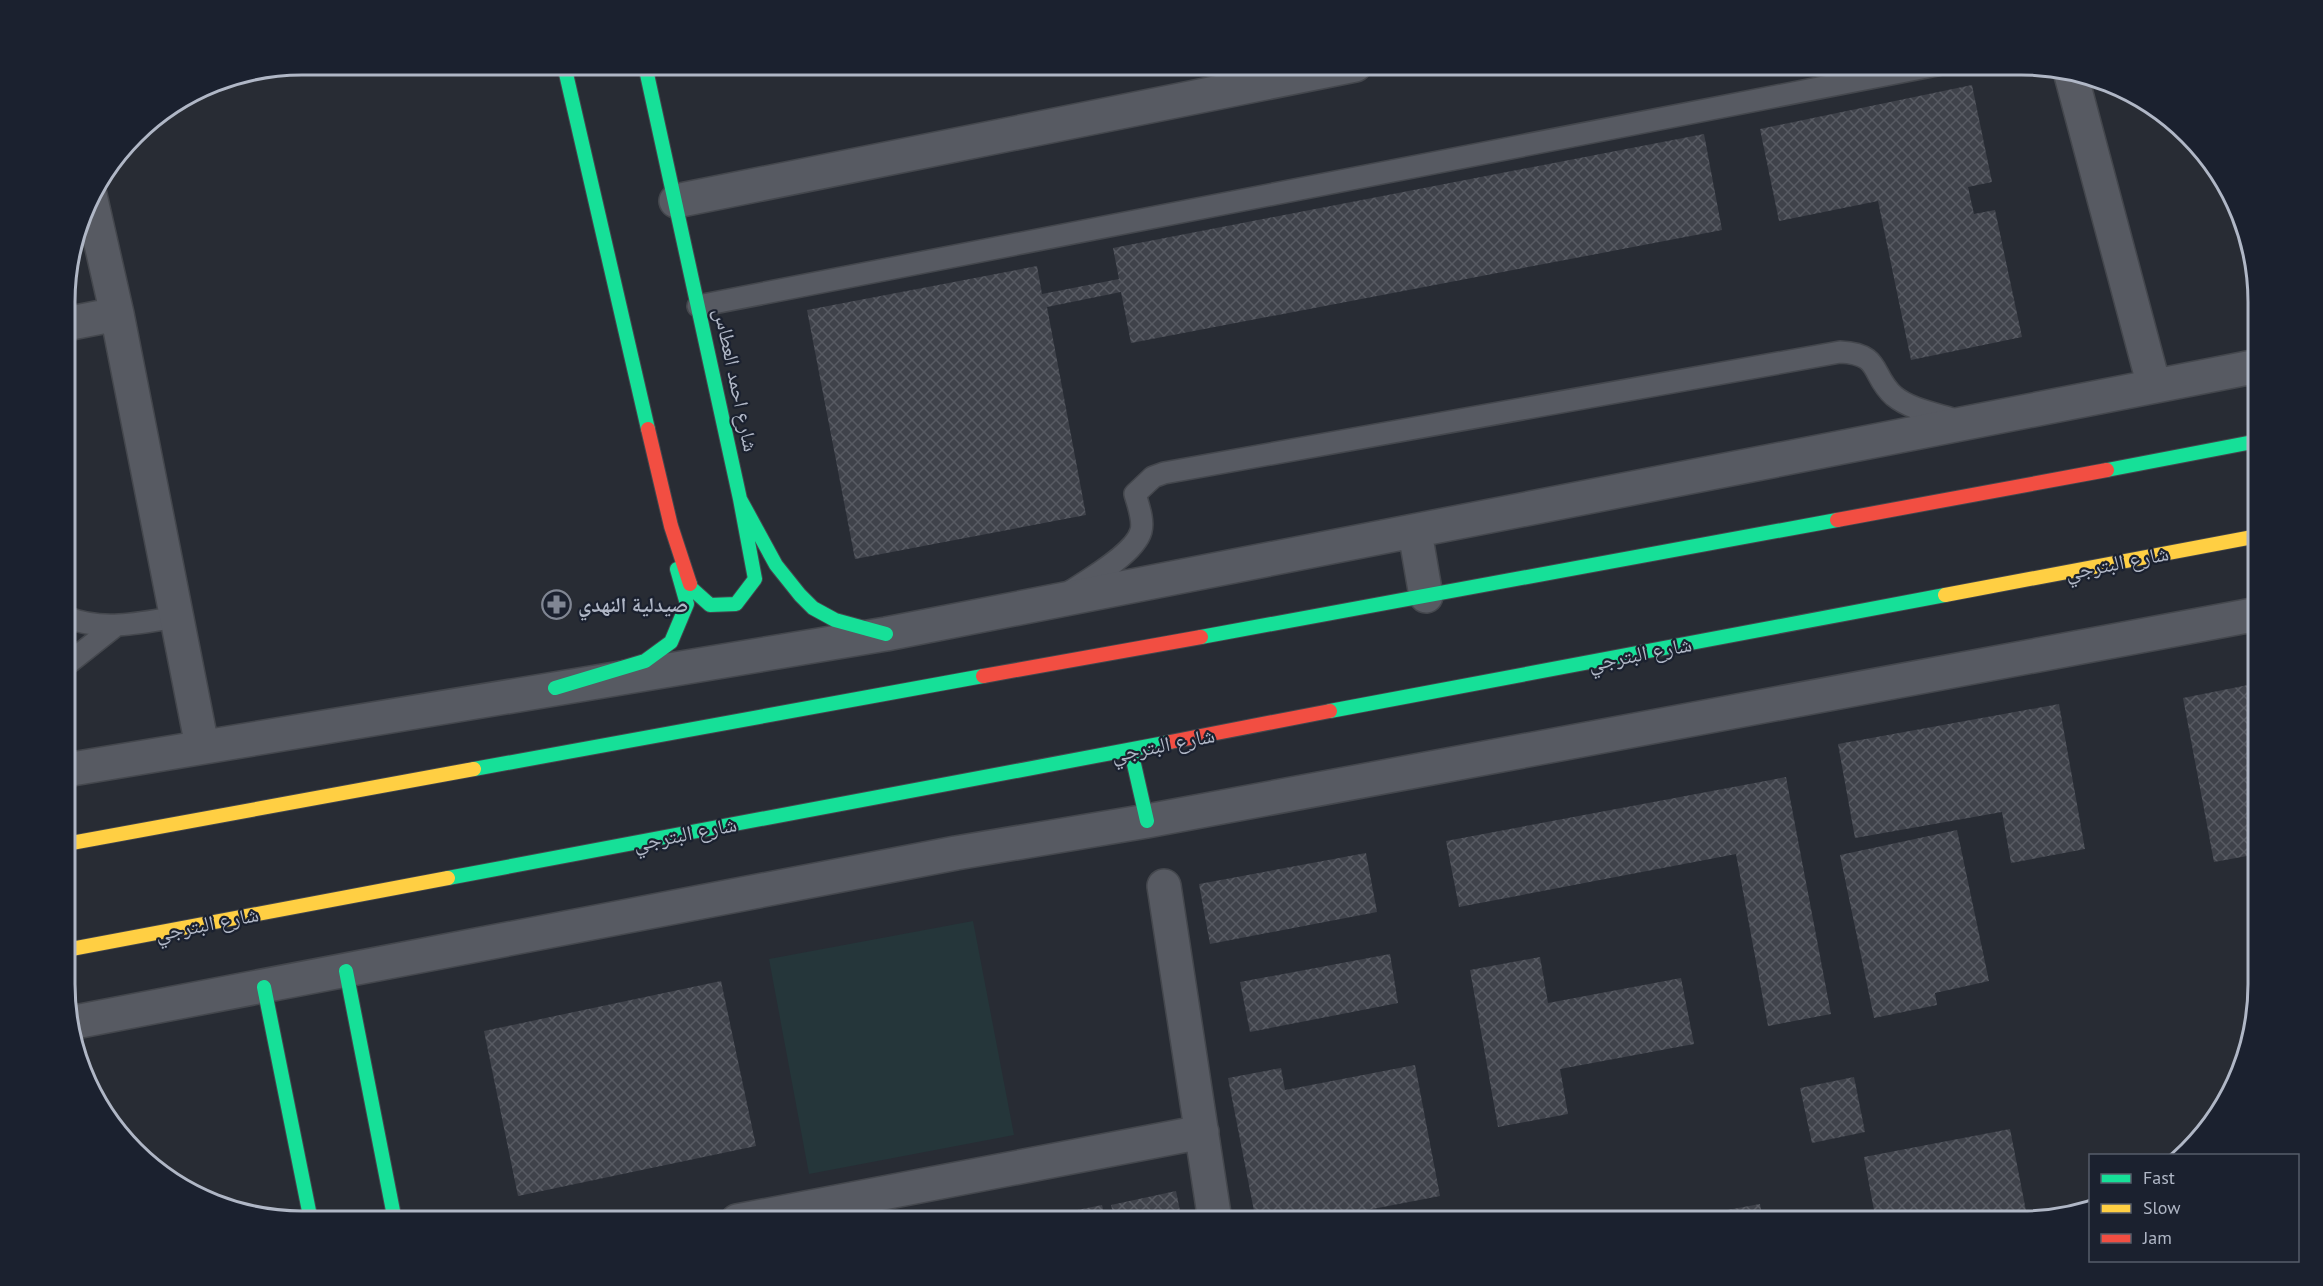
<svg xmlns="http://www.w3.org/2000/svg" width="2323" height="1286" font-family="'PT Sans','Noto Naskh Arabic',sans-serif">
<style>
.pitch{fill:#25363a}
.building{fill:url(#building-cross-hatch)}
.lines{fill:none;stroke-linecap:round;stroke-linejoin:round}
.lane-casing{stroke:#44474d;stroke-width:24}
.street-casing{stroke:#44474d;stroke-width:36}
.fast-casing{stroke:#44474d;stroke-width:16}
.slow-casing{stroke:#44474d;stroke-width:16}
.jam-casing{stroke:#44474d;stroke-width:16}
.lane{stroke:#575a62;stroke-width:21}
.street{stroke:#575a62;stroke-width:33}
.fast{stroke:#16e098;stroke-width:14}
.slow{stroke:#ffcf43;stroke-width:14}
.jam{stroke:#f24e42;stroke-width:14}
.labels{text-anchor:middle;stroke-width:4.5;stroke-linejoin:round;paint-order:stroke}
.street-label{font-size:21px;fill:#b0b7c6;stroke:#1b212f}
.poi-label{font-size:21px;font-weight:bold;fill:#b0b7c6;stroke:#1b212f;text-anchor:start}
.rim{fill:none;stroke:#b0b7c6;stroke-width:3}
</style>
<defs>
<pattern id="building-cross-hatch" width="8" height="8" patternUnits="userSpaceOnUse" patternTransform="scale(1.5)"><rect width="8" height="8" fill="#3f424a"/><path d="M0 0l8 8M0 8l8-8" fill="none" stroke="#585b63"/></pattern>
</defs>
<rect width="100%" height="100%" fill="#282c34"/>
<!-- pitch -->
<path class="pitch" d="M973 921 1014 1135 809 1174 769 959Z"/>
<!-- building -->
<path class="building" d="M1972 85 1992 182 1968 187 1974 214 1995 210 2022 337 1911 360 1878 201 1779 221 1760 129Z
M1704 134 1722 230 1131 343 1121 292 1047 307 1086 515 855 559 807 310 1037 266 1042 294 1119 279 1113 248Z
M2258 683V854L2214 862 2183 698Z
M2059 704 2085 849 2011 863 2002 812 1855 838 1838 744Z
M1786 777 1831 1014 1768 1026 1736 854 1459 907 1446 841Z
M1957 830 1989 981 1935 993 1937 1005 1874 1018 1840 855Z
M1366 853 1377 912 1210 944 1199 884Z
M1390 954 1398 1003 1250 1032 1240 982Z
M1540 957 1548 1003 1681 978 1694 1044 1560 1069 1568 1114 1498 1127 1470 970Z
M721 981 756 1146 518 1196 484 1031Z
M1415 1065 1440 1196 1310 1221H1256L1228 1078 1281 1068 1285 1090Z
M1854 1077 1865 1132 1812 1143 1800 1088Z
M2010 1129 2028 1221H1876L1864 1157Z
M1176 1191 1182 1221H1115L1111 1205Z
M1760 1204 1763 1221H1695L1694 1216Z
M1102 1205 1106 1221H1038V1218Z"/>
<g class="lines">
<defs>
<path id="lane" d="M698 306 1937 65
M1071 591C1090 579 1135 553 1141 531 1144 520 1138 505 1135 494L1153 477 1164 473 1840 352C1883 354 1870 375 1894 396 1911 410 1938 414 1959 421
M66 617C103 632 139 623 177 617
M66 665 114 627"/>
<path id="street" d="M2070 71 2154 386
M90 195 117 314 202 746
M676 201 1355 65
M66 324 117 314
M1415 532 1426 596
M66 770 886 634 2258 366
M1164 886 1215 1221
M70 1023 956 853 1147 821 2258 614
M737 1221 1202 1132"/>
<path id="fast" d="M564 65 648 429
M645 65 740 499 776 565 800 595 813 608 835 620 886 634
M2107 470 2258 441
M690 584 691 588 710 605 736 604 755 579 740 499
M1201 637 1837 520
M555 688 645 661 671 642 687 604 677 569
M1330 711 1945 595
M1131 751 1147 821
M474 769 983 676
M448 878 1170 742
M346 971 395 1221
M264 987 311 1221"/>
<path id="slow" d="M1945 595 2258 536
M66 844 474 769
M66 950 448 878"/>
<path id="jam" d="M648 429 671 526 690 584
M1837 520 2107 470
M983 676 1201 637
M1170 742 1330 711"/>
</defs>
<!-- lane casing -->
<use href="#lane" class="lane-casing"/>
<!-- street casing -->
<use href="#street" class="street-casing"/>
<!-- fast casing -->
<use href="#fast" class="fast-casing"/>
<!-- slow casing -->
<use href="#slow" class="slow-casing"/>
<!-- jam casing -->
<use href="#jam" class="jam-casing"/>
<!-- lane -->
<use href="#lane" class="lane"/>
<!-- street -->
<use href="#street" class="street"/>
<!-- fast -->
<use href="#fast" class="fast"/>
<!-- slow -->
<use href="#slow" class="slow"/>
<!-- jam -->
<use href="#jam" class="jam"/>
</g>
<!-- icons -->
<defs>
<symbol id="pharmacy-ring" viewBox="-11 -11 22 22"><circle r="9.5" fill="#1b212f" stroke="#808693" stroke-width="1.5"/><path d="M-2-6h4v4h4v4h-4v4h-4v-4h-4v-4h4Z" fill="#808693"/></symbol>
</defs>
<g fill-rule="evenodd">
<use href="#pharmacy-ring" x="540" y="588" width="33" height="33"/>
</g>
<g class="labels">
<!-- street labels -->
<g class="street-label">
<text transform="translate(736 380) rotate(78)" y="7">شارع احمد العطاس</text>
<text transform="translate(2117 563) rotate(-11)" y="7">شارع البترجي</text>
<text transform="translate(1640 654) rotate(-11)" y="7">شارع البترجي</text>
<text transform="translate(1163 745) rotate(-11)" y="7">شارع البترجي</text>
<text transform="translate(685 834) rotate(-11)" y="7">شارع البترجي</text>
<text transform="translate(207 924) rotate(-11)" y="7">شارع البترجي</text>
</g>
<!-- poi labels -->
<g class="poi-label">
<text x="578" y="612">صيدلية النهدي</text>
</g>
</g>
<!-- crop -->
<path d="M0 0H2323V1286H0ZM302 75H2021A227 227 0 0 1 2248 302V984A227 227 0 0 1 2021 1211H302A227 227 0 0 1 75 984V302A227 227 0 0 1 302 75Z" fill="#1b212f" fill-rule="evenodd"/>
<path class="rim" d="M302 75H2021A227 227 0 0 1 2248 302V984A227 227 0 0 1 2021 1211H302A227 227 0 0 1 75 984V302A227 227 0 0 1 302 75Z"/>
<!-- legend -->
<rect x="2089" y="1154" width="210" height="108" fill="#1b212f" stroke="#575d6b" stroke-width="1.5"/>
<rect x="2101" y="1174" width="30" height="9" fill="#16e098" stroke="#575d6b" stroke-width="1.5"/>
<text x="2143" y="1184" font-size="18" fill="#b0b7c6">Fast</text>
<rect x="2101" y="1204" width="30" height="9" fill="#ffcf43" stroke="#575d6b" stroke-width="1.5"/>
<text x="2143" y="1214" font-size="18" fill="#b0b7c6">Slow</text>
<rect x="2101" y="1234" width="30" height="9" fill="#f24e42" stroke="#575d6b" stroke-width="1.5"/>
<text x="2143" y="1244" font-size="18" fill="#b0b7c6">Jam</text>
</svg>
